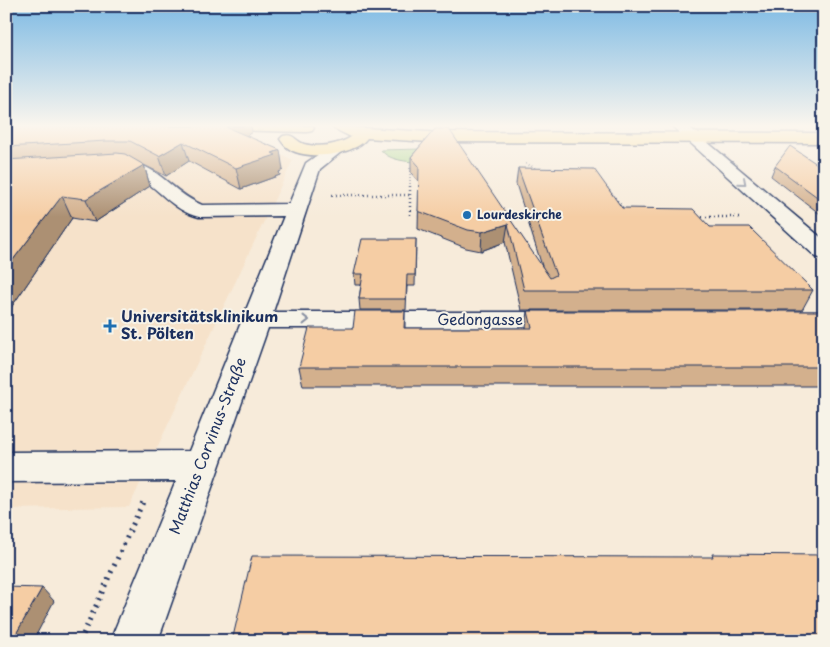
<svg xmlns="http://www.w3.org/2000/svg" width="830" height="647" font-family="'Playpen Sans',sans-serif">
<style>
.built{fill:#f6e2ca}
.green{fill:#add794;stroke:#648379}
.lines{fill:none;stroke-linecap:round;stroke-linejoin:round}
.minor-casing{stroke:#1b2f5e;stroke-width:3}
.major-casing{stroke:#1b2f5e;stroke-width:3}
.path-far2{stroke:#1b2f5e;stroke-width:2;stroke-dasharray:0.5 2.5;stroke-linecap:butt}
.path-far1{stroke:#1b2f5e;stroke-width:2.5;stroke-dasharray:1 3;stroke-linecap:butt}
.path{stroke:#1b2f5e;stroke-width:5;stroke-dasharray:2 5.5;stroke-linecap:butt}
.minor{fill:#f7f3e8;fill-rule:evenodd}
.major{fill:#fbdf96;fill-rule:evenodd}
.wall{fill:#d3b08d;stroke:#1b2f5e}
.shaded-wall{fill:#ac9073;stroke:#1b2f5e}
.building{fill:#f5cda4;stroke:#1b2f5e}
.oneway{stroke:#8991a3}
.poi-dot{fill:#1f6fb2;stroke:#f7f3e8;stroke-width:2}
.labels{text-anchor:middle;stroke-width:4;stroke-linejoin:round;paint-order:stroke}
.far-poi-label{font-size:12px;font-weight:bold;fill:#1b2f5e;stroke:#f7f3e8;text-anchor:start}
.poi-label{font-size:15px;font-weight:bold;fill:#1b2f5e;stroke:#f7f3e8;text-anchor:start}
.street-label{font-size:15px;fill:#1b2f5e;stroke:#f7f3e8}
</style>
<rect width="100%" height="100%" fill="#f7ebda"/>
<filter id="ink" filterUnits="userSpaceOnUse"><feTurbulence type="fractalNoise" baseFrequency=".02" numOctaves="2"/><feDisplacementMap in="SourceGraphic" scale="10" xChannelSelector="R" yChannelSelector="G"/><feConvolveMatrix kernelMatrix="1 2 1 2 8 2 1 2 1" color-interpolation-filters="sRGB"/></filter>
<g filter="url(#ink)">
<!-- built -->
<path class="built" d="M6 126 271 149 293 160 129 507 6 509Z"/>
<!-- green -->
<path class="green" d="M420 149 413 162C403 161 387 159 381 150Z"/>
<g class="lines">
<defs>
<path id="minor" d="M672 126H688L824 240V259L816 257Z
M338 143 344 145 346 148 320 169 273 312H565L575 314 579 320 575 326 565 328H268L158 641H110L176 481 6 482V452L189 451 284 216 199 217C171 210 159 187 135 175 126 170 113 174 104 172L101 168 104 164C154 152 164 189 202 205L289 204 306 163 332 145Z"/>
<path id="major" d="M226 126H313L314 128 312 131 307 132 233 130Z
M333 126 430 132 824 133V143L430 142 367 138C354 156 305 161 288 148 285 146 282 142 280 139L283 136C294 133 295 141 304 144 318 148 339 145 351 137L335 129Z"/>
</defs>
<!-- minor casing -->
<use href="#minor" class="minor-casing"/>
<!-- major casing -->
<use href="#major" class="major-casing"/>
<!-- path-far2 -->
<path class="path-far2" d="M526 164 534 167 537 171
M410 187V168L415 166"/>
<!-- path-far1 -->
<path class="path-far1" d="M410 186V216
M607 188 624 210
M332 195H411
M698 217H741"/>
<!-- path -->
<path class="path" d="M80 641 143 502"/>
<!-- minor -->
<use href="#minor" class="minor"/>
<!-- major -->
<use href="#major" class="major"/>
</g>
<!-- wall -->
<path class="wall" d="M6 126H251L252 132 246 136 283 170 279 172 280 175 241 189 189 161 166 176 144 165 150 186 95 222 72 218 6 315Z
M435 129 543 269 516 184 518 168 622 208 710 227 813 290 802 310H521L505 242 481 251 466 248 418 229 419 182 411 173V157Z
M775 166H824V217L771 176Z
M416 239 415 286H407L406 310H360L359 299 361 285H355L354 274Z
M405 311V328H526L528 311H824V386H303L299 367 353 328Z"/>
<!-- shaded-wall -->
<path class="shaded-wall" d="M227 126H251L252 132 230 146 226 127Z
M183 142 189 161 166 176 159 156Z
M280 150 283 170 279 172 280 175 241 189 236 168Z
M144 165 150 186 95 222 86 199Z
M62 196 72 218 6 315V269Z
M508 224 505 242 481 251 482 232Z
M42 588 54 601 33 641H12Z"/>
<!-- building -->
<path class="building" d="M8 126H227L226 127 280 150 272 153 276 155 236 168 183 142 159 156 130 141H106L6 147V127Z
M435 129H449L550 278 556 275 518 168 594 169 622 208 693 209 710 227H749L813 290H524L508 224 482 232 468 230 418 211 419 166 411 157Z
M790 146 820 166H824V202L775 166Z
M117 153 125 154 144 165 86 199 62 196 6 269V160Z
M362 239H416L415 275H407L406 299H359L363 274H354Z
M355 311H405L404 328H532L528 311H824V367H299L309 328H353Z
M712 554 824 555V641H232L252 556 713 557Z
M6 587 42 588 12 641H6Z"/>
<!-- one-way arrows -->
<defs><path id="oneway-chevron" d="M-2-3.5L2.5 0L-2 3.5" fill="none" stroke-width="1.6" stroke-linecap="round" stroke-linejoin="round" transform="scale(1.25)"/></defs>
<g class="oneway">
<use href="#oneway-chevron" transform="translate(743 182) rotate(41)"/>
<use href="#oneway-chevron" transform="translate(306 320)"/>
</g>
</g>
<!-- sky -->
<linearGradient id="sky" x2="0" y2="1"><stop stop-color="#7dbae4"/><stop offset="0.58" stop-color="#fbf6ee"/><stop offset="1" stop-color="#fbf6ee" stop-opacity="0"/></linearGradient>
<rect width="830" height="217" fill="url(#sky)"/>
<!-- markers -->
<g class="poi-dot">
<circle cx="467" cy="215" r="5"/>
<path d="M107.5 318.5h5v5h5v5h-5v5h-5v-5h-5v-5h5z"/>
</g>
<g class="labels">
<!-- far-poi labels -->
<g class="far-poi-label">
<text x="477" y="219">Lourdeskirche</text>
</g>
<!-- poi labels -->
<g class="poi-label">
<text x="121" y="322">Universitätsklinikum<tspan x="121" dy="17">St. Pölten</tspan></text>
</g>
<!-- street labels -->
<g class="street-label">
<text x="480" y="325">Gedongasse</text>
<text transform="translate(208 446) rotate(-69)" y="5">Matthias Corvinus-Straße</text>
</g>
</g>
<!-- margin -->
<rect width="830" height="647" fill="none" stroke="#f7f3e8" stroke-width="25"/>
<rect x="12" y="12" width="805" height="622" fill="none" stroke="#1b2f5e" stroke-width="2" filter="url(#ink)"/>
</svg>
